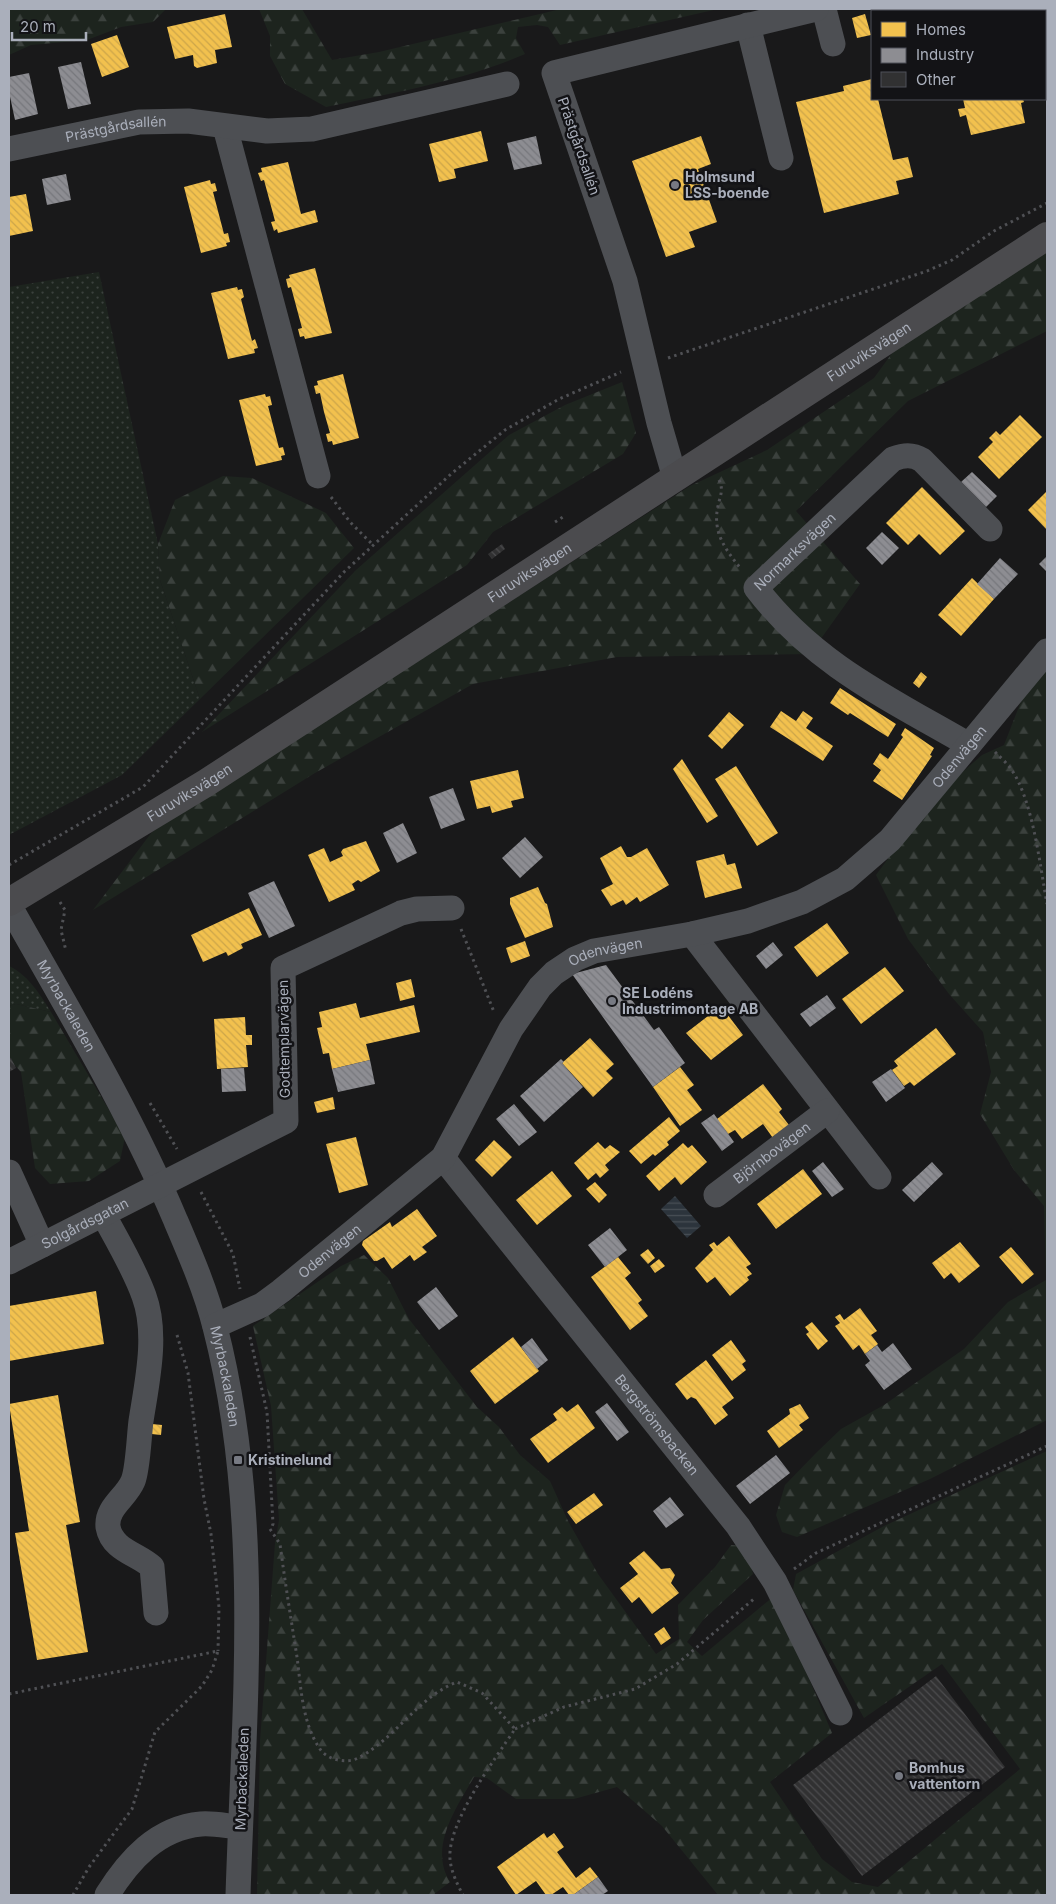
<svg xmlns="http://www.w3.org/2000/svg" width="1056" height="1904" font-family="Inter,sans-serif">
<style>
.grass{fill:url(#grass-dots)}
.forest{fill:url(#forest-firs)}
.water{fill:url(#water-rules)}
.homes{fill:url(#homes-back-hatch)}
.industry{fill:url(#industry-back-hatch)}
.building{fill:url(#building-back-hatch)}
.lines{fill:none;stroke-linecap:round;stroke-linejoin:round}
.path{stroke:#4f5054;stroke-width:3;stroke-dasharray:2.5 4;stroke-linecap:butt}
.minor{stroke:#4d4f53;stroke-width:25}
.major{stroke:#4b4b4e;stroke-width:28}
.poi-dot{fill:#777a83;stroke:#131316;stroke-width:2}
.labels{text-anchor:middle;stroke-width:5;stroke-linejoin:round;paint-order:stroke}
.street-label{font-size:14px;fill:#aaafbb;stroke:#131316}
.poi-label{font-size:14px;font-weight:bold;fill:#aaafbb;stroke:#131316;text-anchor:start}
</style>
<defs>
<pattern id="grass-dots" width="8" height="8" patternUnits="userSpaceOnUse" patternTransform="scale(1.25)"><rect width="8" height="8" fill="#1d241e"/><path d="M2 2h.1M6 6h.1" fill="none" stroke="#3b413d" stroke-width="1.8" stroke-linecap="round"/></pattern>
<pattern id="forest-firs" width="22" height="20" patternUnits="userSpaceOnUse" patternTransform="scale(1.25)"><rect width="22" height="20" fill="#1d241e"/><path d="M5 1l3.5 6h-7zM16 11l3.5 6h-7z" fill="#3b413d"/></pattern>
<pattern id="water-rules" width="6" height="5" patternUnits="userSpaceOnUse" patternTransform="scale(1.25)"><rect width="6" height="5" fill="#2c343c"/><path d="M0 2.5h6" fill="none" stroke="#484f56"/></pattern>
<pattern id="homes-back-hatch" width="6" height="6" patternUnits="userSpaceOnUse" patternTransform="scale(1.25)"><rect width="6" height="6" fill="#f2c14e"/><path d="M-1 5l2 2M0 0l6 6M5-1l2 2" fill="none" stroke="#cca54a"/></pattern>
<pattern id="industry-back-hatch" width="6" height="6" patternUnits="userSpaceOnUse" patternTransform="scale(1.25)"><rect width="6" height="6" fill="#8d8d92"/><path d="M-1 5l2 2M0 0l6 6M5-1l2 2" fill="none" stroke="#76777c"/></pattern>
<pattern id="building-back-hatch" width="6" height="6" patternUnits="userSpaceOnUse" patternTransform="scale(1.25)"><rect width="6" height="6" fill="#313132"/><path d="M-1 5l2 2M0 0l6 6M5-1l2 2" fill="none" stroke="#4c4c4e"/></pattern>
</defs>
<rect width="100%" height="100%" fill="#19191a"/>
<!-- grass -->
<path class="grass" d="M99 272 158 544 160 580 200 699 122 775 9 835V287Z
M9 966C28 975 40 994 51 1012L16 1004 9 1006Z"/>
<!-- forest -->
<path class="forest" d="M9 9H166L153 22 121 27 87 40 31 45 9 55Z
M259 9H302L332 60 379 52 561 9H718L560 45 548 27 537 25 518 27 516 38 525 54C467 80 389 94 326 107L285 84 270 56V36Z
M1047 251V331L908 401 796 511 860 584 810 654 617 657 473 684 315 773 93 910 152 832 690 486 767 450 874 378 895 349Z
M622 382 636 433 623 454 493 532 467 565 202 732 356 570 509 435 565 405Z
M223 476 252 478 326 513 354 548 200 699 160 580 158 544 175 500Z
M1047 669V1420L930 1479 797 1537 782 1532 776 1515 785 1485 817 1452 841 1429 884 1405 964 1349 1008 1302 1046 1280 1044 1206 1014 1170 980 1114 991 1072 983 1032 949 994 908 939 876 875 898 845 958 776 982 755 1004 745 1027 686Z
M16 1004 51 1012 125 1137 120 1161 89 1181 50 1184 35 1168 21 1072 9 1059V1006Z
M364 1255 388 1278 409 1319 477 1407 499 1427 520 1455 550 1481 568 1521 598 1574 656 1654 679 1639 678 1605 715 1567 731 1545 741 1546 750 1561 753 1574 703 1620 687 1642 702 1656 774 1596 832 1733 770 1782 822 1859 852 1882 878 1887 1020 1769 942 1664 864 1718 793 1590 796 1574 884 1526 1047 1451V1895H718L662 1826 617 1787 574 1799H516L487 1778 474 1777C457 1807 428 1847 450 1882L433 1895H257L260 1741 275 1543 279 1520 271 1406 253 1326 341 1266Z"/>
<!-- water -->
<path class="water" d="M675 1196 701 1226 687 1238 661 1209Z"/>
<!-- homes -->
<path class="homes" d="M225 14 232 47 215 50 217 63 197 68 194 66 193 55 175 59 167 27Z
M865 14 871 35 857 38 852 18Z
M1047 28V44L1045 29Z
M117 35 129 67 102 77 91 44Z
M872 79V99H878L893 160 908 157 913 177 896 181 899 194 824 213 796 102 844 91 843 86Z
M963 99H1023L1024 102 1021 103 1025 123 971 135 966 115 960 117 958 109 965 108Z
M481 131 488 161 454 169 456 178 439 182 429 144Z
M701 136 711 164 698 169 717 222 689 232 695 247 666 257 632 161Z
M288 162 301 214 315 210 318 222 278 233 277 229 274 231 271 222 275 221 264 180 261 181 258 173 262 172 261 168Z
M210 180 211 184 215 183 217 191 213 192 224 234 228 233 230 242 226 243 227 246 201 253 184 187Z
M26 194 33 231 9 236V197Z
M315 268 332 333 305 339 304 336 300 337 298 329 302 328 291 287 288 288 286 279 290 278 289 275Z
M237 287 238 290 242 289 244 297 241 299 252 341 255 339 258 348 254 349 255 353 228 359 211 293Z
M343 374 359 438 333 445 332 441 328 442 326 434 330 433 324 412 320 393 316 394 314 386 318 385 317 381Z
M265 394 266 397 270 396 272 405 268 406 279 448 283 447 285 455 281 456 282 460 256 466 239 400Z
M1020 415 1042 437 999 479 978 457 993 442 989 438 996 431 1000 435Z
M922 487 965 531 940 555 919 534 908 545 886 523Z
M1047 491V530L1028 510Z
M972 578 994 599 961 636 938 615Z
M921 672 927 677 919 688 913 683Z
M840 688 896 724 888 737 850 713 848 715 830 703Z
M781 711 796 721 803 711 813 718 806 728 833 746 823 761 770 727Z
M729 712 744 725 722 749 708 736Z
M905 728 934 748 930 755 932 756 902 800 873 781 881 770 873 764 880 753 888 759 903 737 901 735Z
M682 759 718 816 707 823 673 769Z
M736 766 778 833 757 846 715 779Z
M518 770 524 798 511 801 513 807 492 813 490 806 477 809 470 781Z
M366 841 380 871 361 882 358 880 352 884 355 890 329 902 308 855 324 848 330 862 343 856 341 852 343 849Z
M621 846 627 857H631L647 848 669 885 640 902 637 897 626 905 623 900 611 906 601 890 613 884 600 858Z
M724 854 727 865 735 863 742 888 705 898 696 861Z
M538 887 545 903 547 904 553 927 525 938 510 904V898Z
M249 908 262 935 241 944 243 948 228 956 226 952 203 962 191 935Z
M827 923 849 953 817 977 794 947Z
M525 941 530 956 511 963 506 948Z
M885 967 904 991 861 1024 842 999Z
M411 979 415 997 400 1001 396 983Z
M356 1003 360 1018 414 1005 420 1032 366 1044 370 1060 332 1069 329 1053 323 1054 317 1028 322 1027 319 1012Z
M721 1006 743 1035 711 1060 686 1033Z
M245 1017 246 1035H252V1045H246L248 1067 217 1069 214 1019Z
M936 1028 956 1054 914 1086 910 1082 904 1086 892 1070 898 1066 894 1061Z
M590 1038 614 1064 606 1071 613 1078 593 1097 562 1063Z
M680 1067 694 1085 687 1090 702 1110 680 1126 653 1087Z
M763 1084 782 1109 779 1112 792 1129 775 1141 763 1124 742 1139 735 1130 728 1134 717 1119Z
M333 1097 335 1109 317 1113 314 1102Z
M669 1117 680 1131 667 1142 669 1145 655 1156 653 1154 641 1164 629 1151Z
M356 1137 368 1185 339 1193 326 1144Z
M494 1140 512 1157 492 1177 475 1160Z
M598 1142 605 1149 610 1145 620 1152 605 1165 609 1170 600 1178 596 1173 588 1180 574 1163Z
M683 1143 688 1148 692 1145 707 1162 681 1185 675 1177 659 1191 646 1176Z
M803 1169 822 1194 776 1229 757 1204Z
M552 1171 572 1196 537 1225 516 1200Z
M595 1182 607 1195 599 1203 586 1189Z
M417 1209 437 1236 422 1247 427 1252 414 1261 410 1255 392 1269 384 1257 377 1261H374L362 1245 363 1241 390 1222 392 1227Z
M729 1236 751 1264 746 1267 752 1274 747 1277 749 1280 730 1296 715 1277 707 1283 695 1268 713 1250 709 1245 714 1242 717 1246Z
M960 1242 980 1266 959 1283 951 1273 944 1279 932 1263Z
M1011 1247 1034 1274 1022 1284 999 1257Z
M648 1249 655 1258 648 1264 640 1255Z
M618 1257 631 1273 625 1278 642 1300 638 1303 648 1316 630 1330 591 1277Z
M659 1259 665 1266 655 1273 650 1266Z
M96 1291 104 1344 9 1361V1306Z
M860 1308 877 1331 871 1335 878 1344 865 1354 859 1345 853 1350 835 1326 840 1323 835 1317 840 1314 844 1320Z
M812 1322 828 1341 818 1350 806 1334 809 1332 805 1327Z
M513 1337 539 1371 495 1404 470 1371Z
M731 1340 746 1361 742 1364 746 1370 732 1381 712 1355Z
M706 1360 734 1398 722 1407 728 1415 715 1425 696 1399 691 1397 687 1400 675 1384Z
M58 1395 80 1522 66 1525 88 1652 37 1660 15 1533 29 1531 9 1404Z
M578 1404 595 1428 548 1463 530 1439 557 1420 553 1414 562 1407 567 1412Z
M800 1404 809 1418 799 1425 803 1430 779 1448 767 1431 790 1414 789 1409Z
M142 1423 162 1425 161 1435 142 1433Z
M594 1493 603 1505 576 1524 567 1512Z
M644 1551 661 1569 670 1568 675 1575 671 1583 679 1593 652 1614 639 1597 632 1603 620 1588 638 1574 629 1563Z
M664 1627 671 1638 661 1645 654 1634Z
M544 1833 547 1838 554 1833 564 1847 557 1852 576 1878 590 1867 598 1877 573 1895H569L563 1887 551 1895H546L536 1881 516 1895 497 1867Z"/>
<!-- industry -->
<path class="industry" d="M81 62 91 104 68 109 58 67Z
M29 73 38 114 15 120 9 92V77Z
M536 136 542 164 514 170 507 143Z
M66 174 71 200 47 205 42 179Z
M972 472 997 496 986 507 961 482Z
M882 532 899 548 882 565 866 548Z
M1047 556V572L1039 564Z
M1000 558 1018 574 994 599 977 584Z
M453 788 465 820 441 829 429 797Z
M403 823 417 853 397 863 383 833Z
M525 837 543 857 520 878 502 858Z
M274 881 295 926 269 938 248 893Z
M773 942 783 955 766 969 756 956Z
M606 965 654 1030 659 1027 685 1063 653 1087 572 974Z
M827 995 836 1008 810 1027 800 1014Z
M561 1059 564 1062 562 1063 583 1087 544 1122 520 1096Z
M370 1060 375 1084 338 1092 332 1069Z
M244 1068 246 1091 222 1092 221 1069Z
M891 1069 905 1088 886 1102 872 1082Z
M514 1104 537 1132 519 1146 496 1119Z
M714 1114 734 1142 722 1151 701 1123Z
M823 1162 844 1189 832 1197 812 1171Z
M932 1162 943 1174 914 1202 902 1190Z
M610 1228 627 1250 605 1267 588 1245Z
M436 1287 458 1316 439 1330 417 1302Z
M532 1338 548 1360 537 1369 521 1347Z
M893 1343 912 1369 884 1390 865 1365 870 1361 865 1354 877 1345 882 1352Z
M607 1403 629 1432 617 1441 595 1412Z
M776 1455 790 1473 750 1504 736 1486Z
M670 1497 684 1515 666 1528 653 1511Z
M598 1877 608 1891 602 1895H573Z"/>
<!-- building -->
<path class="building" d="M502 544 505 549 492 559 488 554Z
M11 1058 16 1068 9 1072V1059Z
M936 1676 1005 1767 862 1876 793 1785Z"/>
<g class="lines">
<!-- path -->
<path class="path" d="M668 358 927 271 952 260 994 231 1047 203
M719 480C724 490 720 496 718 506 712 533 726 550 741 569
M331 497 350 522 373 545
M555 522 566 515
M995 752C1000 757 1007 763 1011 769 1033 800 1040 866 1047 904
M9 865 143 787 344 572 451 474 505 430 559 399 621 372
M60 902 65 910 61 930 66 951
M461 929 494 1012
M150 1103 177 1149
M201 1192 233 1254 240 1289
M177 1335 188 1373 204 1499 211 1534 219 1607 218 1651
M250 1337 267 1412 273 1524 271 1529
M270 1529 280 1544C285 1582 291 1619 297 1657 301 1687 302 1723 320 1749 327 1760 347 1764 358 1758 395 1739 418 1697 457 1682L482 1693 515 1729C495 1759 447 1823 450 1859 451 1871 457 1884 463 1895
M794 1569 816 1553 1047 1446
M9 1694 218 1651 212 1670 202 1686 155 1732 132 1809 89 1867 73 1895
M515 1729 564 1707 635 1689 677 1664 755 1598"/>
<!-- minor -->
<g class="minor">
<path d="M824 9 833 44"/>
<path d="M748 25 781 158"/>
<path d="M225 127 318 476"/>
<path id="s1" d="M9 149 139 122 188 121 267 131 312 129 507 84"/>
<path d="M675 478 659 423 625 281 554 73 816 9"/>
<path id="s2" d="M969 745C888 698 814 664 756 588L893 459C904 455 912 454 922 460L990 529"/>
<path id="s3" d="M9 905C67 1008 129 1110 175 1219 190 1254 206 1291 215 1327 263 1513 244 1706 238 1895"/>
<path d="M692 934 879 1177"/>
<path id="s4" d="M443 1158 738 1526 775 1582 840 1713"/>
<path d="M9 1172 42 1245"/>
<path id="s5" d="M716 1195 827 1111"/>
<path d="M103 1214C117 1240 134 1268 144 1296 158 1334 147 1382 141 1421 139 1436 138 1469 133 1481 126 1498 106 1507 108 1527 112 1550 138 1554 152 1567L156 1613"/>
<path id="s6" d="M9 1262 286 1121 283 968 401 913 417 909 452 908"/>
<path id="s7" d="M215 1326 262 1305 281 1291 443 1158 511 1029 540 987 554 973 575 959 594 951 692 934 748 921 802 902 845 879 890 840 1047 651"/>
<path d="M107 1895C129 1860 157 1828 201 1824 214 1823 227 1826 240 1827"/>
</g>
<!-- major -->
<path class="major" id="s8" d="M9 902 206 783 1047 236"/>
</g>
<!-- markers -->
<g class="poi-dot">
<circle cx="675" cy="185" r="5"/>
<circle cx="612" cy="1001" r="5"/>
<rect x="233" y="1455" width="10" height="10" rx="2.5"/>
<circle cx="899" cy="1776" r="5"/>
</g>
<g class="labels">
<!-- street labels -->
<g class="street-label">
<text dy="5" stroke="none"><textPath href="#s1" startOffset="109">Prästgårdsallén</textPath></text>
<text transform="translate(579 146) rotate(71)" y="5">Prästgårdsallén</text>
<text dy="5" stroke="none"><textPath href="#s8" startOffset="1021">Furuviksvägen</textPath></text>
<text dy="5" stroke="none"><textPath href="#s2" startOffset="320">Normarksvägen</textPath></text>
<text dy="5" stroke="none"><textPath href="#s8" startOffset="616">Furuviksvägen</textPath></text>
<text dy="5" stroke="none"><textPath href="#s7" startOffset="978">Odenvägen</textPath></text>
<text dy="5" stroke="none"><textPath href="#s8" startOffset="211">Furuviksvägen</textPath></text>
<text dy="5" stroke="none"><textPath href="#s7" startOffset="558">Odenvägen</textPath></text>
<text dy="5" stroke="none"><textPath href="#s3" startOffset="116">Myrbackaleden</textPath></text>
<text transform="translate(284 1039) rotate(-91)" y="5">Godtemplarvägen</text>
<text dy="5" stroke="none"><textPath href="#s5" startOffset="70">Björnbovägen</textPath></text>
<text dy="5" stroke="none"><textPath href="#s6" startOffset="85">Solgårdsgatan</textPath></text>
<text dy="5" stroke="none"><textPath href="#s7" startOffset="138">Odenvägen</textPath></text>
<text dy="5" stroke="none"><textPath href="#s3" startOffset="521">Myrbackaleden</textPath></text>
<text dy="5" stroke="none"><textPath href="#s4" startOffset="342">Bergströmsbacken</textPath></text>
<text transform="translate(242 1779) rotate(-88)" y="5">Myrbackaleden</text>
</g>
<!-- poi labels -->
<g class="poi-label">
<text x="685" y="182">Holmsund<tspan x="685" dy="16">LSS-boende</tspan></text>
<text x="622" y="998">SE Lodéns<tspan x="622" dy="16">Industrimontage AB</tspan></text>
<text x="248" y="1465">Kristinelund</text>
<text x="909" y="1773">Bomhus<tspan x="909" dy="16">vattentorn</tspan></text>
</g>
</g>
<!-- border -->
<rect width="1056" height="1904" fill="none" stroke="#aaafbb" stroke-width="20"/>
<!-- legend -->
<rect x="871" y="10" width="175" height="90" fill="#131316" stroke="#4f5158"/>
<rect x="881" y="22" width="25" height="15" fill="#f2c14e" stroke="#4f5158"/>
<text x="916" y="35" font-size="15" fill="#aaafbb">Homes</text>
<rect x="881" y="48" width="25" height="15" fill="#8d8d92" stroke="#4f5158"/>
<text x="916" y="60" font-size="15" fill="#aaafbb">Industry</text>
<rect x="881" y="72" width="25" height="15" fill="#313132" stroke="#4f5158"/>
<text x="916" y="85" font-size="15" fill="#aaafbb">Other</text>
<!-- scale -->
<path d="M12 32v8h74v-8" fill="none" stroke="#aaafbb" stroke-width="2.5"/>
<text x="20" y="32" font-size="15" fill="#aaafbb" stroke="#131316" stroke-width="4" paint-order="stroke">20 m</text>
</svg>
